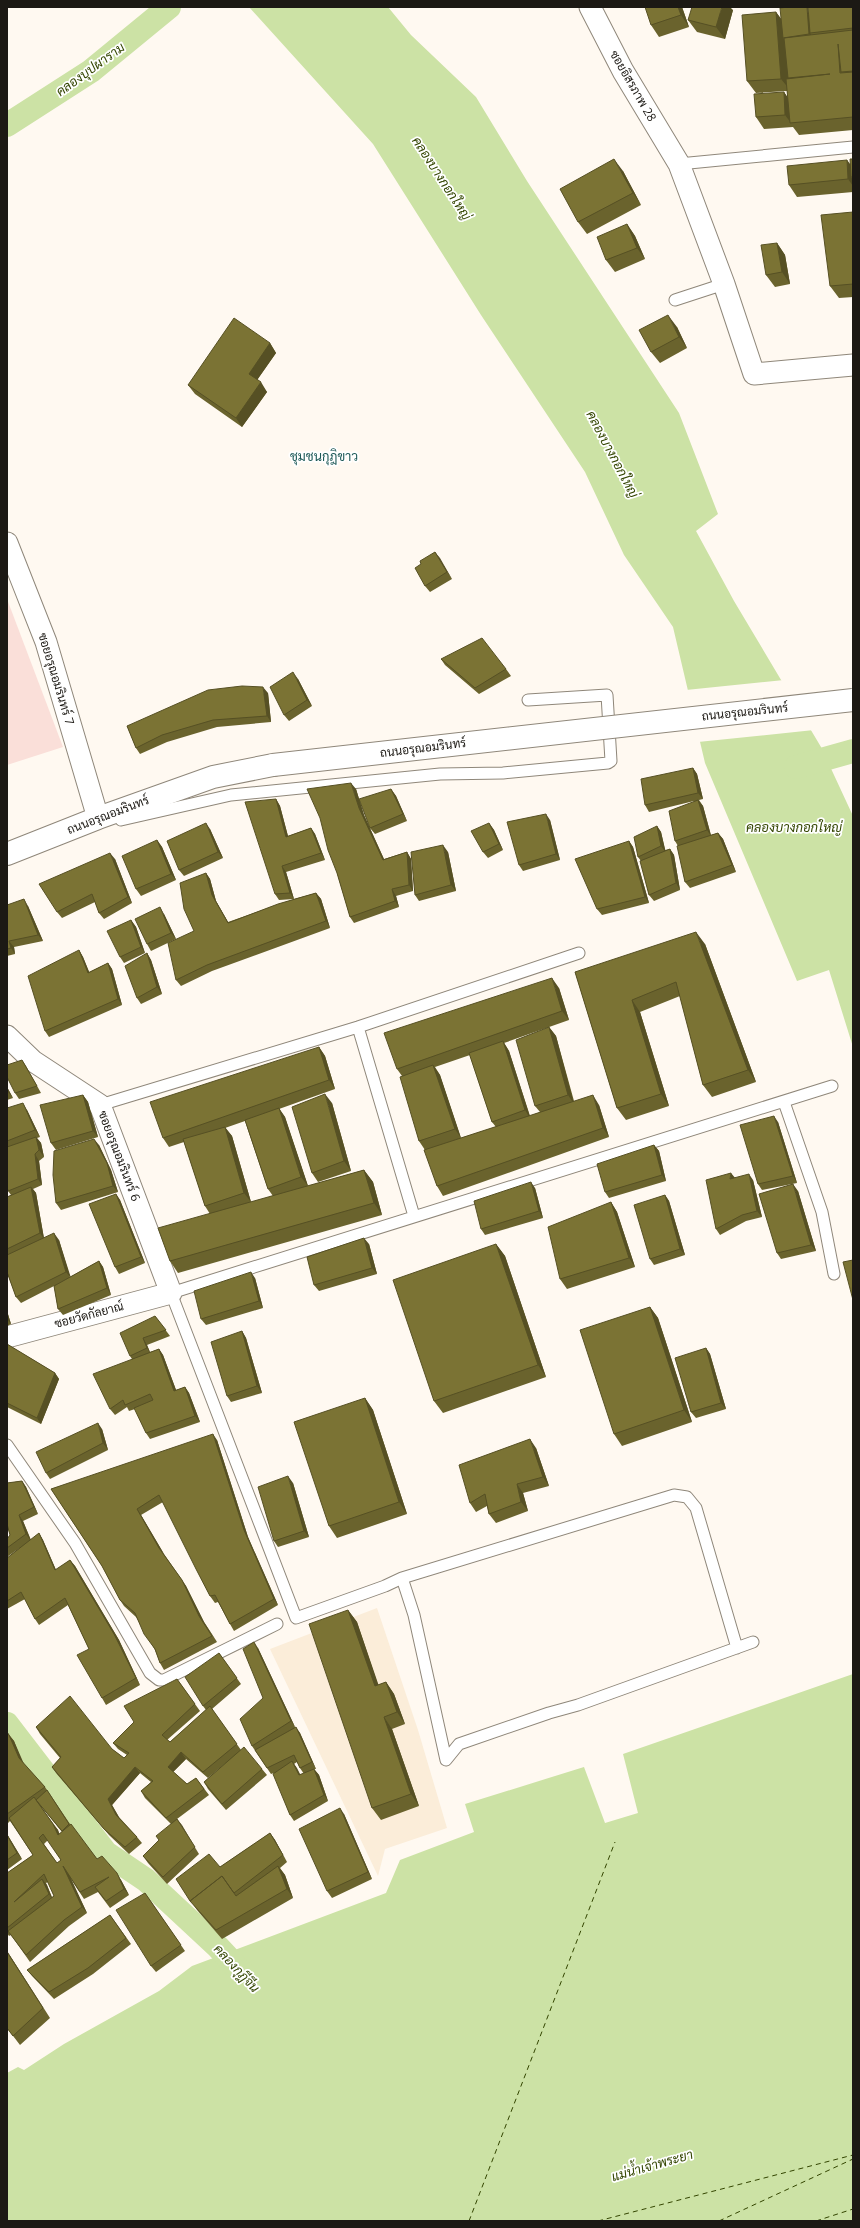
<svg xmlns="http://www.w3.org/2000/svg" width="860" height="2228" font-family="'Open Sans',Sarabun,sans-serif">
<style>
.built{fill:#fbedd9}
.green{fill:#fadfd9}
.water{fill:#cce2a5}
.pier{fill:#fff9f1}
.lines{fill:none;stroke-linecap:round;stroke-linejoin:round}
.canal{stroke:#cce2a5;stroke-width:24}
.ferry{stroke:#334500;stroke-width:1;stroke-dasharray:5 4;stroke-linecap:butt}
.lane-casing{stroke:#8f877a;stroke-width:13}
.street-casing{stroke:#8f877a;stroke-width:23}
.secondary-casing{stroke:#8f877a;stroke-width:24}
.lane{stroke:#fff;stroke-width:11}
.street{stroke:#fff;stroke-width:21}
.secondary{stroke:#fff;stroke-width:22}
.secondary-bridge-casing{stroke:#8f877a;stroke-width:24;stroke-linecap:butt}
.secondary-bridge{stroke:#fff;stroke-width:22}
.wall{fill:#6a632d;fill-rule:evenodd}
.shaded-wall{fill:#565024}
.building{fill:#7b7334;stroke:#565024;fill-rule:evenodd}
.labels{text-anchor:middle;stroke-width:3.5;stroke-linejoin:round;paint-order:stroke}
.street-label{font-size:12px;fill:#1c1914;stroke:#fff}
.water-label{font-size:13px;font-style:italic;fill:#334500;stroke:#fff}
.neighbourhood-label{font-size:13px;fill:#1d5957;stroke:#fff}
</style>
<rect width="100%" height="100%" fill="#fff9f1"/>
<!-- built -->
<path class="built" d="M377 1608 418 1730 447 1828 385 1849 378 1876 270 1649Z"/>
<!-- green -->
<path class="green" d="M7 599 63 747 7 765Z"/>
<!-- water -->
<path class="water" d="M249 7H388L411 35 476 97 527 181 679 413 718 514 696 531 734 601 821 747 853 816V1047L829 970 797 981 705 763 673 627 624 555 585 472 481 315 373 144Z
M853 1674V2221H7V2073L18 2067 24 2070 64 2044 159 1991 192 1966 386 1893 400 1860 474 1832 465 1804 584 1767 605 1823 638 1813 623 1754Z"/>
<!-- pier -->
<path class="pier" d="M784 680 814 730 698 742 686 690Z"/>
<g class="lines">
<!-- canal -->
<path class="canal" d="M7 125 91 71 169 7
M796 767 853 751
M7 1724 106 1853 146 1880 218 1947 246 1977"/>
<!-- ferry -->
<path class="ferry" d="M469 2221 615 1842
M598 2221 853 2155
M719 2221 853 2159
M816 2221 853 2209"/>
<defs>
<path id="lane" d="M679 164 853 147
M675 300 724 284
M121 820 231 795 440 774 503 773 608 763 611 761 607 695 528 700
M358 1027 414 1216
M784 1102 822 1212 834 1274
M100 1105 358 1027 579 953
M7 1445 75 1543 150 1673 159 1680H164L277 1624
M402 1578 674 1495 687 1497 696 1508 737 1648
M753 1642 578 1705 549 1713 459 1744 446 1760 414 1615 402 1578 385 1586 296 1618 171 1293 832 1086"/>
<path id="street" d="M590 7 623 71 679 164 724 284 754 374 853 365
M7 543 46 642 98 818
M7 1036 33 1061 100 1105 171 1293 7 1337"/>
<path id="secondary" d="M7 854 98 818 213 777 273 765"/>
</defs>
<!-- lane casing -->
<use href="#lane" class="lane-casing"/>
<!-- street casing -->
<use href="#street" class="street-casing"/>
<!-- secondary casing -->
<use href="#secondary" class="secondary-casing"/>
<!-- lane -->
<use href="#lane" class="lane"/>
<!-- street -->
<use href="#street" class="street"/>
<!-- secondary -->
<use href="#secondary" class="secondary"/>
<defs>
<path id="secondary-bridge" d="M273 765 853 700"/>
</defs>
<!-- secondary-bridge casing -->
<use href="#secondary-bridge" class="secondary-bridge-casing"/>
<!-- secondary-bridge -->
<use href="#secondary-bridge" class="secondary-bridge"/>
</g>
<!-- wall -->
<path class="wall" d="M682 7 689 27 659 37 651 25Z
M853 7V130L799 135 793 127 764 129 756 117 784 92 788 98 787 91 756 93 747 81 776 12 781 19Z
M733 10 725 39 697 32 688 20Z
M853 159V192L797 197 789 185 847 160 850 164Z
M623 171 641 205 587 234 578 222Z
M853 212V297L839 298 830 286Z
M627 224 635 236 645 259 615 272 606 260Z
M777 243 785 255 790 284 775 287 766 275Z
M677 327 687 348 660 363 651 352Z
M270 343 276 353 257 380 267 392 242 427 195 394 188 385Z
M435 552 452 579 430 592 425 586 421 564Z
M441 659 506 669 511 676 479 694 445 665Z
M298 679 312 706 289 721 284 715Z
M268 693 271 722 217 727 167 742 140 754 136 748 127 726Z
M693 768 697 774 703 799 699 800 703 806 711 835 718 833 723 839 736 872 690 888 685 882 678 846 675 841 694 801 649 812 645 805Z
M356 789 364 815 384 859 407 852 411 859 413 891 396 896 399 907 354 923 350 917 337 873Z
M391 789 396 796 407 821 375 834 370 828Z
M276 799 280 806 288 836 311 828 315 834 325 860 286 872 294 899 316 893 321 899 330 928 212 971 181 986 176 980 194 931 206 873 210 879 216 901 228 922 294 899 279 900 275 894Z
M550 820 560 860 523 871 519 865Z
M489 823 494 830 503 850 488 858 483 852Z
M657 826 661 832 665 850 670 849 674 855 680 890 654 901 649 895 641 861 638 857Z
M210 829 223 858 184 876 179 870Z
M157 840 162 847 176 880 141 896 136 889Z
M629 841 633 847 649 903 602 915 597 909Z
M448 852 456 891 419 901 415 895Z
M115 859 132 903 104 919 99 913 95 902 62 918 57 912Z
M7 905 28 906 43 941 14 947 15 954 7 956Z
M164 914 176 939 151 951 147 944Z
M131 920 136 927 145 953 124 963 120 957Z
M705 944 756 1082 712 1097 703 1085 680 996 640 1012 669 1106 626 1120 617 1108 575 972Z
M79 950 83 957 89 972 108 963 112 969 122 1005 49 1037 45 1031Z
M147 953 151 960 162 994 141 1004 137 998Z
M559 988 569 1020 504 1043 509 1051 530 1116 540 1112 535 1106 549 1027 556 1036 574 1101 599 1105 609 1137 443 1196 437 1186 425 1150 419 1141 402 1076 397 1069ZM470 1055 492 1122 496 1127 461 1138 440 1075 435 1067Z
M319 1047 325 1056 335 1089 279 1109 285 1117 308 1186 364 1170 373 1182 382 1215 178 1273 170 1261 210 1214 205 1206 184 1142 169 1147 163 1138ZM245 1121 268 1189 273 1196 251 1202 232 1136 225 1128Z
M22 1060 26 1066 41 1093 19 1099 15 1093Z
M7 1087 13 1098 7 1100Z
M83 1095 88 1102 98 1137 56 1150 51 1143Z
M332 1103 351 1171 318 1182 312 1173Z
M7 1108 27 1110 40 1137 37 1138 41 1143 44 1157 39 1161 42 1185 33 1189 36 1193 44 1238 59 1240 70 1277 99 1261 103 1267 111 1295 63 1315 58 1309 54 1286 21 1303 16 1297 7 1272V1197L11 1195 8 1191 7 1186Z
M778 1122 797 1183 762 1190 758 1184Z
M99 1145 111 1170 118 1192 61 1210 56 1203Z
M654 1145 659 1151 666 1181 609 1198 605 1192Z
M735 1178 753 1180 762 1217 746 1221 720 1235 716 1229Z
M535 1188 543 1218 485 1235 481 1229Z
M798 1191 816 1251 781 1259 777 1253Z
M116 1194 120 1200 145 1263 119 1274 115 1267Z
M665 1195 669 1201 685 1255 654 1265 650 1259Z
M611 1202 617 1212 635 1267 567 1289 560 1279Z
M369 1244 377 1274 319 1291 314 1285Z
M496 1244 505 1256 546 1377 443 1413 434 1401Z
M255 1278 263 1308 206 1325 201 1319Z
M650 1307 658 1318 692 1422 622 1446 614 1434Z
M7 1311 11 1324 7 1326Z
M155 1316 170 1336 147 1345 150 1352 159 1349 163 1355 176 1390 185 1387 189 1393 200 1422 150 1439 146 1433 135 1409 129 1411 127 1407 115 1415 110 1409 132 1359 130 1356Z
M242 1331 246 1338 262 1393 231 1402 227 1396Z
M7 1344 55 1373 59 1379 41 1424 7 1407Z
M706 1348 710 1354 726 1409 696 1418 691 1412Z
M365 1398 373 1410 407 1514 337 1538 329 1526Z
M102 1429 108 1450 50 1479 46 1473Z
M217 1440 248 1537 278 1605 234 1631 230 1624 218 1602 215 1603 210 1596 163 1502 141 1515 164 1554 186 1586 204 1622 217 1642 164 1670 160 1663 155 1650 136 1617 124 1606 120 1600 102 1566 51 1489Z
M536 1448 549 1486 523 1493 528 1511 496 1523 489 1514 487 1506 476 1512 470 1503Z
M22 1481 26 1487 38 1514 23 1521 31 1540 39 1533 43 1540 56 1570 70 1560 75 1566 119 1640 140 1685 106 1705 102 1698 89 1649 68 1605 39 1625 35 1619 25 1599 7 1609V1558L21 1547 7 1557V1539L10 1535 8 1529 7 1530V1483Z
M293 1483 309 1537 278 1547 274 1541Z
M348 1610 357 1622 378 1685 386 1682 394 1694 405 1724 392 1729 419 1806 381 1820 372 1808Z
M258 1648 295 1727 300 1733 316 1769H314L319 1775 328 1801 294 1821 290 1815 274 1773 271 1774 252 1746 263 1698ZM297 1762 300 1768 304 1774 300 1775 294 1764Z
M219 1653 241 1684 212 1709 241 1750 262 1769 267 1775 226 1810 208 1789 204 1782 228 1761 208 1778 186 1759 173 1772 187 1784 196 1778 209 1795 177 1819 199 1854 167 1884 148 1863 143 1856 159 1840 171 1824 145 1798 141 1791 151 1782 140 1773 112 1805 119 1817 137 1837 142 1843 129 1854 109 1835 56 1773 52 1767 60 1758 40 1734 36 1727 112 1749 124 1758 127 1755 118 1749 113 1743 177 1679 200 1711 167 1740 170 1742 206 1710 203 1706Z
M7 1732 14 1741 22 1762 45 1787 70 1824 97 1859 121 1880 129 1895 110 1908 98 1892 84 1899 69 1876 87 1913 69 1926 30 1962 11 1935 9 1936 7 1933V1873L33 1855 10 1821 7 1824ZM39 1804 62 1832 59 1834 58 1830ZM48 1840 61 1860 57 1863 44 1844ZM48 1882 54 1896 52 1897 46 1883Z
M344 1814 372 1879 332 1898 327 1891Z
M270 1833 275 1840 287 1862 280 1868 285 1875 293 1898 222 1939 197 1910 176 1879 220 1867Z
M7 1834 22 1859 7 1870Z
M145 1893 185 1951 156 1972 151 1966Z
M110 1915 131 1944 93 1974 54 1999 32 1976 27 1970Z
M7 1951 50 2018 20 2045 7 2028Z"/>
<!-- shaded-wall -->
<path class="shaded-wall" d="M678 7H682L689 27 681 15Z
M722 7H730L733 10 725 39 716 27Z
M807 7H808L810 33 817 43V46L809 34Z
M776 12 785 24 783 38 786 43 790 90 781 79Z
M784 92 792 104 791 123 785 115Z
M614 159 623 171 641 205 633 193Z
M847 160 853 169 851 177 853 180V186L848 179Z
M627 224 635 236 645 259 637 248Z
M777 243 785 255 790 284 782 272Z
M668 315 677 327 687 348 679 337Z
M270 343 276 353 255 383 249 374Z
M261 382 267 392 242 427 236 418Z
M435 552 440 558 452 579 447 572Z
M293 672 298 679 312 706 307 700Z
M263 687 268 693 271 722 267 716Z
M693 768 697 774 703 799 698 793Z
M351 783 356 789 364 815 387 866 383 860 359 808Z
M391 789 396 796 407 821 403 814Z
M276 799 280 806 290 844 286 837Z
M698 800 703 806 711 836 707 830Z
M546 814 550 820 560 860 556 854Z
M206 823 210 829 223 858 218 852Z
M489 823 494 830 503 850 499 844Z
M657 826 661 832 666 853 661 846Z
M311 828 315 834 325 860 321 853Z
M718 833 723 839 736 872 732 865Z
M157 840 162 847 176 880 171 874Z
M629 841 633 847 649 903 645 897Z
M443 845 448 852 456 891 451 885Z
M670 849 674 855 680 890 676 883Z
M407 852 411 859 413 891 409 885Z
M110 853 115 859 132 903 128 897Z
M282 866 286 872 294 899 290 893Z
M206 873 210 879 216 901 232 929 228 923 212 895Z
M392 889 396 896 399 907 395 901Z
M316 893 321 899 330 928 326 921Z
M24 899 28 906 43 941 38 935Z
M160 907 164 914 176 939 171 933Z
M131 920 136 927 145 953 141 947Z
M696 932 705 944 756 1082 748 1070Z
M9 941 14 947 15 954 11 948Z
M79 950 83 957 92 979 88 973Z
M147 953 151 960 162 994 157 987Z
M108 963 112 969 122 1005 118 999Z
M552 978 559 988 569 1020 562 1011Z
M632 1000 640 1012 669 1106 661 1094Z
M549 1027 556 1036 574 1104 568 1095Z
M503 1041 509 1051 531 1120 525 1110Z
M319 1047 325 1056 335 1089 329 1080Z
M433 1065 440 1075 461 1138 455 1129Z
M7 1087 13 1098 8 1092 7 1089Z
M325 1094 332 1103 351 1171 344 1161Z
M83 1095 88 1102 98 1137 93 1131Z
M593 1095 599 1105 609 1137 603 1128Z
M23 1103 27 1110 40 1137 35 1130Z
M279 1108 285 1117 308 1186 301 1177Z
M774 1116 778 1122 797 1183 793 1176Z
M225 1127 232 1136 251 1202 244 1193Z
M36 1137 41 1143 44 1157 39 1150Z
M94 1139 99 1145 111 1170 118 1192 113 1186Z
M654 1145 659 1151 666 1181 662 1175Z
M35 1154 39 1161 42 1185 38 1179Z
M364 1170 373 1182 382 1215 374 1203Z
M731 1173 736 1179H730Z
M749 1174 753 1180 762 1217 757 1211Z
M531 1182 535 1188 543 1218 539 1211Z
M793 1184 798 1191 816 1251 811 1245Z
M31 1187 36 1193 44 1239 40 1233Z
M116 1194 120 1200 145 1263 141 1257Z
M665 1195 669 1201 685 1255 680 1249Z
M611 1202 617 1212 635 1267 629 1258Z
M54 1233 59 1240 71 1278 66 1272Z
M364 1238 369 1244 377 1274 372 1268Z
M496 1244 505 1256 546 1377 538 1365Z
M99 1261 103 1267 111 1295 107 1288Z
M251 1272 255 1278 263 1308 259 1301Z
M650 1307 658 1318 692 1422 684 1410Z
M7 1311 11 1324 7 1319Z
M242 1331 246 1338 262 1393 257 1386Z
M143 1338 147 1345 151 1355 147 1348Z
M706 1348 710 1354 726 1409 721 1403Z
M159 1349 163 1355 179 1398 174 1391Z
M55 1373 59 1379 41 1424 37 1418Z
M185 1387 189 1393 200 1422 195 1416Z
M365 1398 373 1410 407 1514 399 1502Z
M98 1423 102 1429 108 1450 103 1443Z
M213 1434 217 1440 248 1537 278 1605 274 1599 244 1530Z
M530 1439 536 1448 549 1486 543 1477Z
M288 1476 293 1483 309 1537 304 1531Z
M22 1481 26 1487 38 1514 34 1507Z
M517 1484 523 1493 528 1511 521 1502Z
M137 1509 141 1515 164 1554 159 1548Z
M19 1515 23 1521 31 1541 26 1534Z
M39 1533 43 1540 59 1577 55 1570Z
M70 1560 75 1566 119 1640 140 1685 136 1678Z
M182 1580 186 1586 204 1622 217 1642 199 1616Z
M348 1610 357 1622 383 1698 375 1686Z
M254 1642 258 1648 295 1727 291 1721Z
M386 1682 394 1694 405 1724 397 1712Z
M384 1717 392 1729 419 1806 411 1794Z
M296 1727 300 1733 316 1769 312 1762Z
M9 1735 14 1741 24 1764 19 1758Z
M181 1752 186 1759 172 1773 168 1767Z
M292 1761 297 1768 304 1782 299 1775Z
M135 1767 140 1773 112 1805 121 1821 116 1815 108 1799Z
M314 1769 319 1775 328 1801 324 1795Z
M340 1808 344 1814 372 1879 368 1872Z
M177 1819 182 1825 199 1854 195 1847Z
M53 1824 58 1830 62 1841 58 1835Z
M270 1833 275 1840 287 1862 283 1855Z
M7 1834 22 1859 17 1853 7 1835Z
M63 1866 68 1872 87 1913 82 1907Z
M278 1866 285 1875 293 1898 287 1889Z
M117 1873 121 1880 129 1895 124 1889Z
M42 1879 47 1885 53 1901 49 1894Z
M7 1951 50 2018 7 1952Z"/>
<!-- building -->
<path class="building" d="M645 7H678L681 15 651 25Z
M692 7H722L716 27 688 20Z
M788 7H807L809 34 783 38 780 8Z
M808 7H853V28L810 33Z
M776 12 781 79 747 81 742 15Z
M853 30V71L841 72 838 44 840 73 853 72V117L790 123 786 79 830 74 788 78 784 38Z
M784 92 785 115 756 117 754 94Z
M614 159 633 193 578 222 560 189Z
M850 159H853V177H851Z
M847 160 848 179 789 185 787 166Z
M853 212V284L830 286 821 215Z
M627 224 637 248 606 260 597 237Z
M777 243 782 272 766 275 761 245Z
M668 315 679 337 651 352 639 330Z
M234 318 270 343 249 374 261 382 236 418 188 385Z
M435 552 447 572 425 586 415 568 421 564 420 561Z
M482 638 506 669 475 688 441 659Z
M293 672 307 700 284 715 270 687Z
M242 686 263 687 267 716 213 720 162 735 136 748 127 726 208 690Z
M693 768 698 793 645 805 641 779Z
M351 783 359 808 383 860 407 852 409 885 392 889 395 901 350 917 337 873 328 850 320 818 307 789Z
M391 789 403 814 370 828 359 799Z
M276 799 286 837 311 828 321 853 282 866 290 893 275 894 245 802Z
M698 800 707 830 675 841 669 811Z
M546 814 556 854 519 865 507 822Z
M206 823 218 852 179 870 167 841Z
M489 823 499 844 483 852 471 831Z
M657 826 661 846 638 857 634 837Z
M718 833 732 865 685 882 677 846Z
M157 840 171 874 136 889 122 856Z
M629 841 645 897 597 909 575 859Z
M443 845 451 885 415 895 411 852Z
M670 849 676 883 649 895 640 861Z
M110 853 128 897 99 913 92 894 57 912 39 884Z
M206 873 212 895 228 923 278 904 316 893 326 921 207 965 176 980 168 943 194 931 184 909 180 883Z
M24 899 38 935 9 941 11 948 7 949V905Z
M160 907 171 933 147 944 135 919Z
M131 920 141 947 120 957 107 931Z
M696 932 748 1070 703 1085 676 982 632 1000 661 1094 617 1108 575 972Z
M79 950 88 973 108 963 118 999 45 1031 28 976Z
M147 953 157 987 137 998 125 966Z
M552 978 562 1011 397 1069 384 1033Z
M549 1027 568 1095 535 1106 516 1040Z
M503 1041 525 1110 492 1122 469 1053Z
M319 1047 329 1080 163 1138 150 1102Z
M22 1060 37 1086 15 1093 7 1077V1065Z
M433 1065 455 1129 419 1141 400 1077Z
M325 1094 344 1161 312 1173 292 1107Z
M83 1095 93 1131 51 1143 40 1105Z
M593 1095 603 1128 437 1186 424 1150Z
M23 1103 35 1130 7 1141V1108Z
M279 1108 301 1177 268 1189 245 1120Z
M774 1116 793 1176 758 1184 740 1125Z
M225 1127 244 1193 205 1206 183 1139Z
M36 1137 39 1150 35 1154 38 1179 8 1191 7 1186V1147Z
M94 1139 107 1163 113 1186 56 1203 53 1175 54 1151Z
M654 1145 662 1175 605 1192 597 1164Z
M364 1170 374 1203 170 1261 158 1228Z
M731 1173 730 1179 749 1174 757 1211 742 1215 716 1229 706 1180Z
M531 1182 539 1211 481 1229 474 1201Z
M793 1184 811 1245 777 1253 759 1194Z
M31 1187 40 1233 7 1249V1197Z
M116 1194 141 1257 115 1267 89 1204Z
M665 1195 680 1249 650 1259 634 1205Z
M611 1202 629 1258 560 1279 548 1227Z
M54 1233 66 1272 16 1297 7 1272V1255Z
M364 1238 372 1268 314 1285 307 1257Z
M496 1244 538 1365 434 1401 393 1280Z
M853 1260V1300L843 1262Z
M99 1261 107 1288 58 1309 54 1286Z
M251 1272 259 1301 201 1319 194 1291Z
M650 1307 684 1410 614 1434 580 1330Z
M155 1316 166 1330 143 1338 147 1348 130 1356 120 1333Z
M242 1331 257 1386 227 1396 211 1342Z
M7 1344 55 1373 37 1418 7 1403Z
M706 1348 721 1403 691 1412 675 1358Z
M159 1349 174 1391 185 1387 195 1416 146 1433 134 1408 153 1400 150 1394 125 1405 123 1400 110 1409 93 1374Z
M365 1398 399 1502 329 1526 294 1422Z
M98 1423 103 1443 46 1473 36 1452Z
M213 1434 244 1530 274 1599 230 1624 215 1595 210 1596 196 1569 159 1495 137 1509 159 1548 182 1580 199 1616 212 1636 160 1663 155 1649 144 1634 135 1613 120 1600 102 1566 51 1489Z
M530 1439 543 1477 517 1484 521 1502 489 1514 485 1494 470 1503 459 1465Z
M288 1476 304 1531 274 1541 258 1487Z
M22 1481 34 1507 19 1515 26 1534 7 1548V1539L10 1535 7 1524V1483Z
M39 1533 55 1570 70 1560 114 1634 136 1678 102 1698 77 1655 89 1649 65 1598 35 1619 21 1592 7 1601V1558Z
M348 1610 375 1686 386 1682 397 1712 384 1717 411 1794 372 1808 309 1624Z
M254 1642 291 1721 252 1746 240 1719 263 1698 243 1649Z
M219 1653 237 1678 203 1706 185 1677Z
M177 1679 195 1704 162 1735 170 1742 210 1706 237 1744 203 1772 181 1752 168 1767 187 1784 196 1778 204 1789 166 1818 141 1791 153 1781 135 1767 108 1799 116 1815 137 1837 125 1847 104 1829 52 1767 61 1757 36 1727 70 1696 112 1749 124 1758 129 1753 113 1743 134 1722 124 1706Z
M296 1727 312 1762 300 1768 294 1755 267 1768 255 1750Z
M7 1732 9 1735 19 1758 45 1787 7 1814Z
M244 1747 262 1769 222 1804 204 1782Z
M292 1761 299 1775 314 1769 324 1795 290 1815 273 1774Z
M47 1790 69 1824 62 1831 36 1800Z
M34 1797 53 1824 58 1835 71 1824 97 1859 102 1856 117 1873 124 1889 106 1901 95 1887 109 1877 80 1892 63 1866 82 1907 64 1920 26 1955 8 1931 54 1896 44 1874 14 1902 42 1879 49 1894 7 1928V1873L33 1855 9 1818ZM43 1834 61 1860 57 1863 39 1838Z
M340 1808 368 1872 327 1891 299 1829Z
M177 1819 195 1847 163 1877 143 1856 159 1840 156 1836Z
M270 1833 283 1855 234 1893 222 1876 190 1901 176 1879 209 1854 220 1867Z
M7 1835 17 1853 7 1860Z
M278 1866 287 1889 216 1930 190 1901 222 1876 236 1896Z
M145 1893 181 1945 151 1966 116 1910Z
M110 1915 126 1938 88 1968 49 1992 27 1970Z
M7 1952 43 2008 13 2036 7 2028Z"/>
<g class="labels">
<!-- street labels -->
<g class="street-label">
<text transform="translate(633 86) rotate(60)" y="4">ซอยอิสรภาพ 28</text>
<text transform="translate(56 679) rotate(73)" y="4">ซอยอรุณอมรินทร์ 7</text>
<text transform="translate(745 712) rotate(-6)" y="4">ถนนอรุณอมรินทร์</text>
<text transform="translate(423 748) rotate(-7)" y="4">ถนนอรุณอมรินทร์</text>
<text transform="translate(108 815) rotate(-21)" y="4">ถนนอรุณอมรินทร์</text>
<text transform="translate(119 1156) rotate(69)" y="4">ซอยอรุณอมรินทร์ 6</text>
<text transform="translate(89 1315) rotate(-15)" y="4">ซอยวัดกัลยาณ์</text>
</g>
<!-- water labels -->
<g class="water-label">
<text transform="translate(90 69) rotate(-36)" y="5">คลองบุปผาราม</text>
<text transform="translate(442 178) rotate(57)" y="5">คลองบางกอกใหญ่</text>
<text transform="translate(613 454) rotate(62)" y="5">คลองบางกอกใหญ่</text>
<text x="794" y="832">คลองบางกอกใหญ่</text>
<text transform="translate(237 1968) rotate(47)" y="5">คลองกุฎีจีน</text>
<text transform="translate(652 2165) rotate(-16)" y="5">แม่น้ำเจ้าพระยา</text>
</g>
<!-- neighbourhood labels -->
<g class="neighbourhood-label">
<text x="324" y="461">ชุมชนกุฎิขาว</text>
</g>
</g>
<!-- border -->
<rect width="860" height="2228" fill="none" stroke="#1c1914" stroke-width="16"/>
</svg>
